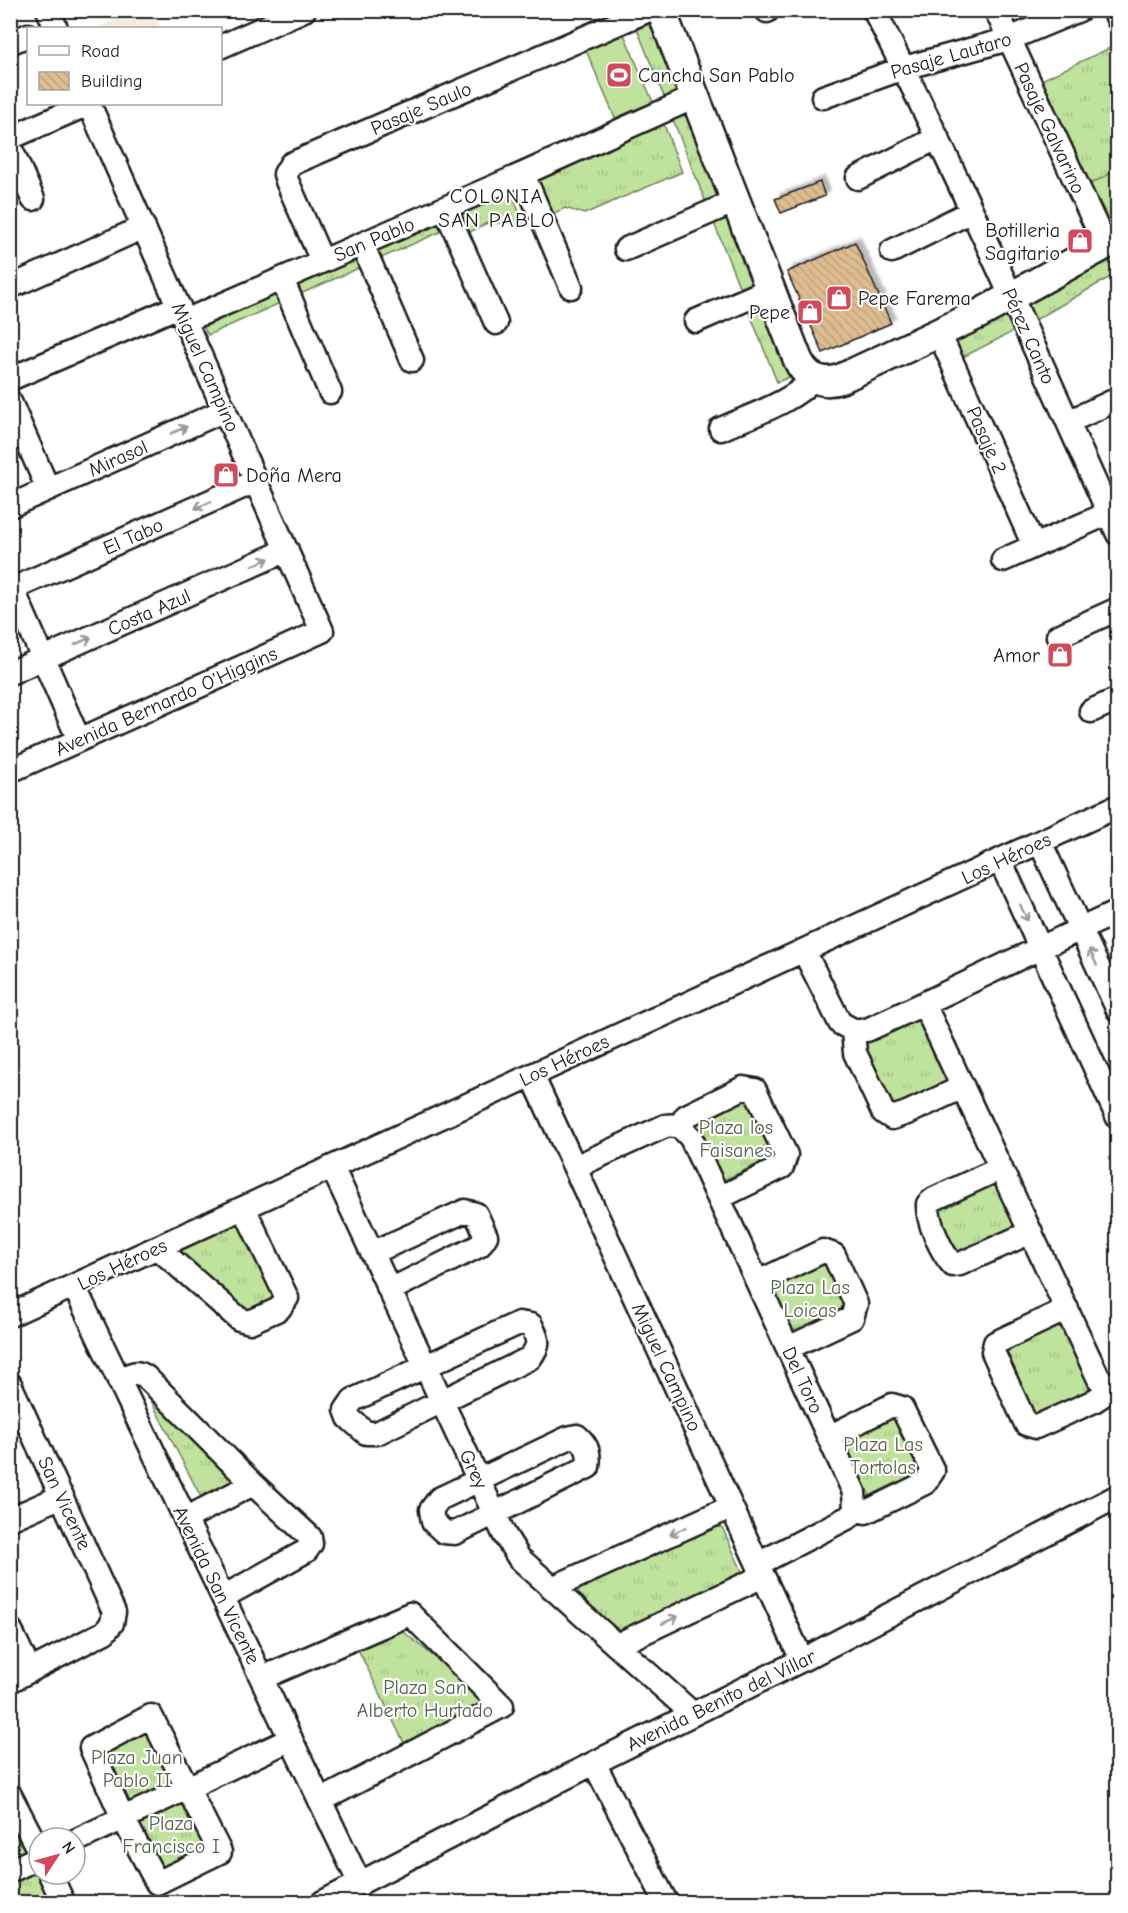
<svg xmlns="http://www.w3.org/2000/svg" width="1128" height="1913" font-family="'Comic Neue',sans-serif">
<style>
.built{fill:#f5ebde}
.grass{fill:url(#grass-tufts);stroke:#6e805c;stroke-width:1.5}
.garden{fill:#bfe39d;stroke:#6e805c;stroke-width:1.5}
.building{fill:url(#building-back-hatch);stroke:#1c1c1c;stroke-width:1.5;filter:url(#shadow)}
.lines{fill:none;stroke-linecap:round;stroke-linejoin:round}
.minor-casing{stroke:#1c1c1c;stroke-width:27}
.major-casing{stroke:#1c1c1c;stroke-width:33}
.minor{stroke:#fff;stroke-width:22}
.major{stroke:#fff;stroke-width:28}
.oneway{stroke:#999}
.labels{text-anchor:middle;stroke-width:4.5;stroke-linejoin:round;paint-order:stroke}
.street-label{font-size:20px;fill:#1c1c1c;stroke:#fff}
.poi-label{font-size:20px;fill:#1c1c1c;stroke:#fff;text-anchor:start}
.park-label{font-size:20px;fill:#556249;stroke:#fff}
.neighbourhood-label{font-size:21px;letter-spacing:1.5px;fill:#1c1c1c;stroke:#fff}
</style>
<defs>
<pattern id="grass-tufts" width="24" height="20" patternUnits="userSpaceOnUse" patternTransform="scale(1.5)"><rect width="24" height="20" fill="#bfe39d"/><path d="M3 7l-1-3M5 7V3M7 7l1-3M15 17l-1-3M17 17v-4M19 17l1-3" fill="none" stroke="#a4c287"/></pattern>
<pattern id="building-back-hatch" width="6" height="6" patternUnits="userSpaceOnUse" patternTransform="scale(1.5)"><rect width="6" height="6" fill="#debc90"/><path d="M-1 5l2 2M0 0l6 6M5-1l2 2" fill="none" stroke="#bea17c"/></pattern>
<filter id="shadow"><feDropShadow dx="5" dy="-5" stdDeviation="1.5" flood-color="#0004"/></filter>
</defs>
<rect width="100%" height="100%" fill="#fff"/>
<filter id="ink" filterUnits="userSpaceOnUse"><feTurbulence type="fractalNoise" baseFrequency=".0167" numOctaves="2"/><feDisplacementMap in="SourceGraphic" scale="12" xChannelSelector="R" yChannelSelector="G"/><feConvolveMatrix kernelMatrix="1 2 1 2 8 2 1 2 1" color-interpolation-filters="sRGB"/></filter>
<g filter="url(#ink)">
<!-- built -->
<path class="built" d="M135 11H153L160 28H97Z"/>
<!-- grass -->
<path class="grass" d="M630 11H652L797 374 777 382Z
M1116 45 1117 49V221L1104 229 1039 81Z
M663 122 682 172 584 214 565 208 546 217 529 180Z
M510 186 523 224 487 223 463 236 454 212Z
M437 219 442 231 208 335 203 326Z
M1117 249V273L1030 323 955 361 946 345Z
M914 1018 924 1024 949 1081 945 1090 888 1109 863 1043Z
M747 1096 776 1155 724 1180 695 1121Z
M990 1181 998 1183 1016 1223 1014 1229 961 1253 952 1252 935 1213 941 1203Z
M240 1223 275 1299 245 1313 176 1253Z
M825 1260 848 1312 795 1336 771 1284Z
M1057 1323 1066 1329 1092 1385 1087 1395 1038 1416 1030 1414 1004 1355 1005 1348Z
M145 1389 241 1479 202 1499Z
M895 1413 924 1472 871 1498 842 1439Z
M722 1527 742 1571 732 1580 628 1629 618 1631 578 1593 581 1586 709 1528Z
M395 1625 496 1707 408 1751 356 1645Z
M149 1723 179 1785 127 1812 93 1752Z
M183 1793 214 1850 159 1877 130 1819Z
M10 1812 32 1855 10 1865Z
M39 1862V1874L58 1902H11V1876Z"/>
<!-- garden -->
<path class="garden" d="M623 32 653 102 615 118 585 48Z
M1117 170V215L1109 219 1090 184Z"/>
<!-- building -->
<path class="building" d="M820 182 825 196 781 213 775 199Z
M855 242 891 323 823 353 787 272Z"/>
<g class="lines">
<defs>
<path id="minor" d="M48 10 56 28
M874 10C962 182 1039 358 1118 534
M996 10 1105 245
M1114 10 1118 19
M767 11 768 10
M10 43 28 35
M220 47 304 10
M823 97 904 68 1009 39 1079 10
M10 138 88 104
M10 147 33 199
M523 174 571 287
M858 178 937 138
M445 208 496 323
M362 244 412 360
M626 249 736 201
M892 251 972 211
M322 261 287 181 285 174 291 164 649 10
M282 279 330 392
M10 287 144 227
M185 321 523 174 695 97
M696 321 770 289
M939 333 1034 546
M10 379 179 306
M10 402 48 489
M1068 422 1118 399
M721 429C751 415 792 403 814 378
M10 506 225 410
M1003 560 1118 509
M10 583 79 740
M10 590 256 481
M1058 636 1118 609
M10 673 287 550
M1091 711 1118 699
M10 771 322 631 89 104
M1040 842 1118 1010
M1000 860 1118 1118
M804 951 840 1023 853 1030H867C951 992 1033 950 1118 912
M924 1004 1099 1379 1108 1385 1118 1383
M853 1030 855 1053 883 1112 892 1118 907 1113 963 1087
M532 1075 802 1660
M680 1126 686 1116 743 1088 755 1090 786 1155 782 1167 719 1198
M332 1167 504 1534 519 1558 693 1714
M575 1167 665 1126C679 1124 682 1128 691 1138L854 1492 855 1510 849 1517 758 1564
M1001 1168 934 1199 928 1204C927 1221 941 1252 953 1265L960 1264 1031 1232
M158 1248 239 1319 250 1322 279 1309 287 1298 244 1208
M372 1253 465 1211 476 1214 486 1236 479 1246 390 1290
M758 1282 823 1251 834 1255 856 1304 852 1318 788 1348
M74 1286 360 1884
M1067 1309 995 1343 993 1352 1026 1424 1036 1427 1092 1402 1103 1395 1108 1385
M10 1315 1118 806
M519 1323 531 1325C538 1340 541 1343 530 1358L377 1433H366L349 1418 346 1410 353 1400Z
M119 1381C129 1375 136 1369 146 1377L253 1484
M10 1384 114 1612 112 1623 105 1632 10 1681
M577 1436C588 1446 590 1453 588 1467L455 1533 444 1532 433 1522 431 1510 439 1499 568 1438Z
M829 1437 892 1405 902 1408 933 1471 925 1483 866 1512 855 1510
M10 1519 62 1496
M185 1519 253 1484 310 1537 311 1544 306 1551 223 1597
M552 1588 731 1507
M10 1629 30 1671
M617 1645 763 1576
M262 1678 410 1614 502 1706 320 1801
M151 1716 220 1852 157 1883 123 1818 91 1748Z
M594 1763 666 1902
M10 1795 39 1851
M75 1841 291 1739
M10 1871 39 1857
M50 1874 63 1902
M323 1902 594 1763 802 1660 1118 1496"/>
<path id="major" d="M661 10 798 360C806 378 822 385 840 379L979 314 1118 238"/>
</defs>
<!-- minor casing -->
<use href="#minor" class="minor-casing"/>
<!-- major casing -->
<use href="#major" class="major-casing"/>
<!-- minor -->
<use href="#minor" class="minor"/>
<!-- major -->
<use href="#major" class="major"/>
</g>
<!-- one-way arrows -->
<defs><path id="oneway-shaft" d="M-6 0H5M1.5-3L5.5 0L1.5 3" fill="none" stroke-width="1.6" stroke-linecap="round" stroke-linejoin="round" transform="scale(1.5)"/></defs>
<g class="oneway">
<use href="#oneway-shaft" transform="translate(179 430) rotate(-24)"/>
<use href="#oneway-shaft" transform="translate(203 505) rotate(156)"/>
<use href="#oneway-shaft" transform="translate(261 562) rotate(-24)"/>
<use href="#oneway-shaft" transform="translate(83 641) rotate(-24)"/>
<use href="#oneway-shaft" transform="translate(1024 913) rotate(65)"/>
<use href="#oneway-shaft" transform="translate(1093 957) rotate(-115)"/>
<use href="#oneway-shaft" transform="translate(678 1531) rotate(155)"/>
<use href="#oneway-shaft" transform="translate(670 1620) rotate(-25)"/>
</g>
</g>
<!-- icons -->
<defs>
<symbol id="stadium-square" viewBox="-11 -11 22 22"><rect x="-9" y="-9" width="18" height="18" rx="4" fill="#d1495b" stroke="#fff"/><path d="M0-5a6.5 5 0 1 0 0 10a6.5 5 0 1 0 0-10ZM-3.5-1.8h7v3.6h-7Z" fill="#fff"/></symbol>
<symbol id="shop-square" viewBox="-11 -11 22 22"><rect x="-9" y="-9" width="18" height="18" rx="4" fill="#d1495b" stroke="#fff"/><path d="M-5-2.5h2.3a2.7 3.5 0 0 1 5.4 0H5L5.5 6h-11ZM-1.5-2.5h3a1.5 2.3 0 0 0-3 0Z" fill="#fff"/></symbol>
</defs>
<g fill-rule="evenodd">
<use href="#stadium-square" x="604" y="60" width="30" height="30"/>
<use href="#shop-square" x="1065" y="226" width="30" height="30"/>
<use href="#shop-square" x="824" y="283" width="30" height="30"/>
<use href="#shop-square" x="795" y="297" width="30" height="30"/>
<use href="#shop-square" x="211" y="460" width="30" height="30"/>
<use href="#shop-square" x="1045" y="640" width="30" height="30"/>
</g>
<g class="labels">
<!-- street labels -->
<g class="street-label">
<text transform="translate(951 55) rotate(-16)" y="7">Pasaje Lautaro</text>
<text transform="translate(421 108) rotate(-23)" y="7">Pasaje Saulo</text>
<text transform="translate(1050 128) rotate(65)" y="7">Pasaje Galvarino</text>
<text transform="translate(374 239) rotate(-23)" y="7">San Pablo</text>
<text transform="translate(1029 336) rotate(66)" y="7">Pérez Canto</text>
<text transform="translate(206 367) rotate(66)" y="7">Miguel Campino</text>
<text transform="translate(987 440) rotate(66)" y="7">Pasaje 2</text>
<text transform="translate(118 458) rotate(-24)" y="7">Mirasol</text>
<text transform="translate(133 536) rotate(-24)" y="7">El Tabo</text>
<text transform="translate(149 612) rotate(-24)" y="7">Costa Azul</text>
<text transform="translate(166 701) rotate(-24)" y="7">Avenida Bernardo O'Higgins</text>
<text transform="translate(1006 858) rotate(-25)" y="7">Los Héroes</text>
<text transform="translate(564 1060) rotate(-25)" y="7">Los Héroes</text>
<text transform="translate(122 1264) rotate(-25)" y="7">Los Héroes</text>
<text transform="translate(667 1367) rotate(65)" y="7">Miguel Campino</text>
<text transform="translate(803 1380) rotate(65)" y="7">Del Toro</text>
<text transform="translate(474 1469) rotate(65)" y="7">Grey</text>
<text transform="translate(65 1503) rotate(65)" y="7">San Vicente</text>
<text transform="translate(217 1585) rotate(64)" y="7">Avenida San Vicente</text>
<text transform="translate(721 1700) rotate(-26)" y="7">Avenida Benito del Villar</text>
</g>
<!-- poi labels -->
<g class="poi-label">
<text x="638" y="82">Cancha San Pablo</text>
<text x="1060" y="237" text-anchor="end">Botilleria<tspan x="1060" dy="23">Sagitario</tspan></text>
<text x="858" y="305">Pepe Farema</text>
<text x="790" y="319" text-anchor="end">Pepe</text>
<text x="246" y="482">Doña Mera</text>
<text x="1040" y="662" text-anchor="end">Amor</text>
</g>
<!-- park labels -->
<g class="park-label">
<text x="736" y="1134">Plaza los<tspan x="736" dy="23">Faisanes</tspan></text>
<text x="810" y="1294">Plaza Las<tspan x="810" dy="23">Loicas</tspan></text>
<text x="883" y="1451">Plaza Las<tspan x="883" dy="23">Tortolas</tspan></text>
<text x="425" y="1694">Plaza San<tspan x="425" dy="23">Alberto Hurtado</tspan></text>
<text x="137" y="1764">Plaza Juan<tspan x="137" dy="23">Pablo II</tspan></text>
<text x="171" y="1830">Plaza<tspan x="171" dy="23">Francisco I</tspan></text>
</g>
<!-- neighbourhood labels -->
<g class="neighbourhood-label">
<text x="497" y="203">COLONIA<tspan x="497" dy="24">SAN PABLO</tspan></text>
</g>
</g>
<!-- margin -->
<rect width="1128" height="1913" fill="none" stroke="#fff" stroke-width="36"/>
<rect x="18" y="18" width="1092" height="1877" fill="none" stroke="#1c1c1c" stroke-width="2" filter="url(#ink)"/>
<!-- legend -->
<rect x="27" y="27" width="195" height="78" fill="#ffffff" stroke="#a4a4a4" stroke-width="1.5"/>
<rect x="39" y="46" width="30" height="9" fill="#ffffff" stroke="#a4a4a4" stroke-width="1.5"/>
<text x="81" y="57" font-size="18" fill="#1c1c1c">Road</text>
<rect x="39" y="72" width="30" height="18" fill="url(#building-back-hatch)" stroke="#a4a4a4" stroke-width="1.5"/>
<text x="81" y="87" font-size="18" fill="#1c1c1c">Building</text>
<!-- north arrow -->
<g transform="translate(57 1856) rotate(54)"><circle r="28" fill="#ffffff" stroke="#a4a4a4" stroke-width="1.5"/>
<path d="M0-4.5L10 22L0 15L-10 22Z" fill="#d1495b"/>
<text y="-9" font-size="16" font-weight="bold" text-anchor="middle" fill="#1c1c1c">N</text>
</g>
</svg>
